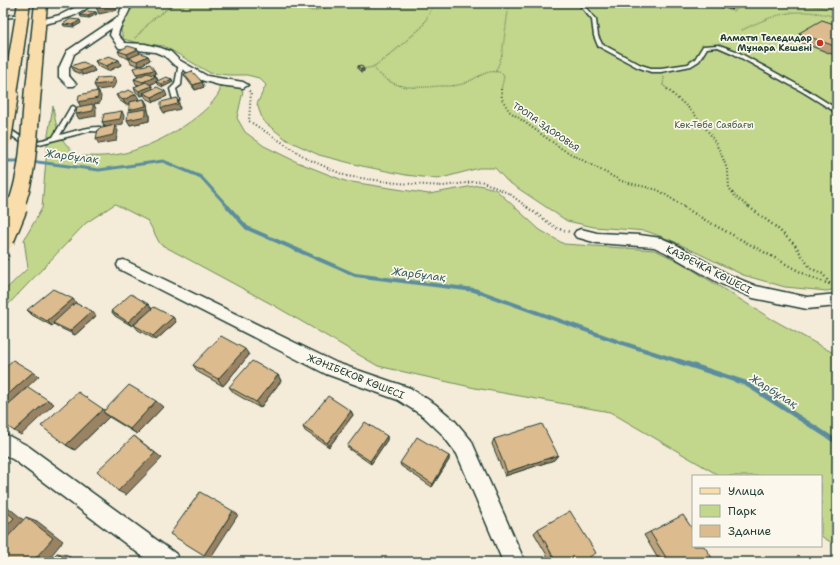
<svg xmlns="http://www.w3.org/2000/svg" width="840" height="565" font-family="'Shantell Sans',sans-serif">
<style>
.green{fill:#c2d68c;stroke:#708a60}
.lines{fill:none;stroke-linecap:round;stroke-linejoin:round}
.stream-far2{stroke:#5c8d9e;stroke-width:3}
.stream-far1{stroke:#5c8d9e;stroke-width:4}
.stream{stroke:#5c8d9e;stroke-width:5}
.service-casing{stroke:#1f3d34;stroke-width:3}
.minor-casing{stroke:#1f3d34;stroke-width:3}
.primary-casing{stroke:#1f3d34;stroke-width:3}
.path-far2{stroke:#1f3d34;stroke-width:1.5;stroke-dasharray:0.5 1.5;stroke-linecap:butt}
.path-far1{stroke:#1f3d34;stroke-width:2;stroke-dasharray:1 2.5;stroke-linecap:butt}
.path{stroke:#1f3d34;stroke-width:2.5;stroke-dasharray:1 3;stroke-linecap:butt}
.service{fill:#fbf7ec;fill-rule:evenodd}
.minor{fill:#fbf7ec;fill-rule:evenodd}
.primary{fill:#f9deab;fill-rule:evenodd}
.primary-bridge-far1-casing{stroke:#1f3d34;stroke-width:19;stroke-linecap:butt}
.primary-bridge-casing{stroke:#1f3d34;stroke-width:25;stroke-linecap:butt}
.primary-bridge-far1{stroke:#f9deab;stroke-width:16}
.primary-bridge{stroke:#f9deab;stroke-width:22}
.wall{fill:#bda17a;stroke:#1f3d34}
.shaded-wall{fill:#9a8363;stroke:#1f3d34}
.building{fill:#dcbb8e;stroke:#1f3d34}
.poi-dot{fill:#c8321e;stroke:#fbf7ec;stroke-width:1.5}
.labels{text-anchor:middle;stroke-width:3.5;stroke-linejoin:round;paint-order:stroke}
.far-poi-label{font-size:9px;font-weight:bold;fill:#1f3d34;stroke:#fbf7ec;text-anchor:end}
.far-park-label{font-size:9px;fill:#405c46;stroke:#fbf7ec}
.far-street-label{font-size:9px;fill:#1f3d34;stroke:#fbf7ec}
.street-label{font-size:10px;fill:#1f3d34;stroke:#fbf7ec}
.water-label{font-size:11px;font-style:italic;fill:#385e60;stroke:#fbf7ec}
</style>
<rect width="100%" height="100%" fill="#f5ebd9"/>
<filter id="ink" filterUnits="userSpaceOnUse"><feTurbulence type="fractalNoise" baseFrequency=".025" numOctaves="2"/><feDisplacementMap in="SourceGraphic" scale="8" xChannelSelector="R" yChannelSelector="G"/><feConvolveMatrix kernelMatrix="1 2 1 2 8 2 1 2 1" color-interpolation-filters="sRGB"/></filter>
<g filter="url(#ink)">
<!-- green -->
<path class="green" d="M135 3H837V289L827 291 785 287 743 275 673 241 646 231 594 227 567 221 507 181 495 168H479L438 179 406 175 362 166 319 155 287 140 263 121 257 104 266 85 259 78 247 75H228L210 73 164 46 139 43 123 39 120 26 134 6Z
M230 85 237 86 243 91 237 118 245 132 264 146 297 162 345 181 429 194 479 185 495 189 540 230 564 244 655 250 680 262 770 318 837 355V546L821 536V476H720L610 412 475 388 378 366 275 306 160 244 148 221 115 204 86 223 3 310V292L28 268 24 240 42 208 48 135 53 106C57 132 58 137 77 156 92 156 106 157 120 154 151 148 206 119 220 91L219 86Z"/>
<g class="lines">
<!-- stream-far2 -->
<path class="stream-far2" d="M3 161H23
M30 161 99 170 163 161 201 177 229 208"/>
<!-- stream-far1 -->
<path class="stream-far1" d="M228 207 247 228 355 275 474 290 619 342 681 362"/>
<!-- stream -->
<path class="stream" d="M678 361 745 383 837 442"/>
<defs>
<path id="service" d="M578 3H582L596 20 598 36 602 44 641 65 651 68H661L688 64 695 59 703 46 719 45 736 51 807 90 837 109V113L803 92 732 53 718 47 707 48 699 61 691 66 661 72H651L637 67 598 46 594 36 592 20Z
M23 14V16H22L3 18V16Z
M179 63 183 64 181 85 176 89 179 100 176 102 173 100 170 89 175 84Z
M73 106 76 108 60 135C73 132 99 122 111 130L108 132 90 131 32 146 19 141 3 129V126H6C26 141 28 145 53 137L70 108Z"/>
<path id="minor" d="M84 3H92C83 16 54 22 39 25L35 23 36 21 60 15Z
M123 3H131C130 15 120 23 118 35L125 43 145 44 161 48 171 52 179 60 207 76 243 82 248 85 243 88 219 85 201 80 173 64 165 56 155 52 119 48 110 35 112 28 74 54 69 68V76L76 84 74 86H68L59 77V68L67 51 119 16Z
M581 229 597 233 640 235 661 238 675 244 729 275 756 286 807 297 837 294V306L807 309 753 298 719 283 665 252 654 247 597 243 576 237 574 234 576 231Z
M124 260 337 363 410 388 435 404 455 421 471 440 525 562H503L457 454 441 433 423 416 398 400 326 374 119 269 117 265 119 261Z
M3 433 28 446 176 554 179 562H150L14 460 3 454Z"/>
<path id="primary" d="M18 3H30L17 94 15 97 10 98 5 97 3 92Z
M35 3H47L40 89 38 92 33 93 28 92 26 89Z"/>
</defs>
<!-- service casing -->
<use href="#service" class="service-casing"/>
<!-- minor casing -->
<use href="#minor" class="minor-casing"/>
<!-- primary casing -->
<use href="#primary" class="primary-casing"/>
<!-- path-far2 -->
<path class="path-far2" d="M309 3 304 5V8L312 11 325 8 326 5 323 3
M435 3 422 27 390 55 373 67C393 91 412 88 440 86 448 86 457 86 465 83 478 78 487 68 502 73L504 77 501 90
M706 3 734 11 746 3
M796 3 837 10
M742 30C780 12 796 7 837 17
M135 38 154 18 176 3
M363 69 373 67
M496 71 502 55 509 3
M664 77 663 85 669 90"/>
<!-- path-far1 -->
<path class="path-far1" d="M501 89 502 99 509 111 562 149 621 181 658 190 686 208
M667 89 692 111 710 134 721 153 728 172 729 188 735 196 750 208
M249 91 251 92 249 121 308 159 346 176 397 183 443 186 481 181 510 194 528 208"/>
<!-- path -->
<path class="path" d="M527 207 556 228 570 232
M684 207 705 220 808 276 837 287
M749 207 776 227 795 245 810 268 823 274 830 284
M3 267 9 255"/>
<!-- service -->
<use href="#service" class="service"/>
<!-- minor -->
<use href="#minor" class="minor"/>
<!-- primary -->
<use href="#primary" class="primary"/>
<defs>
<path id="primary-bridge-far1" d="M3 139 10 94
M15 208C30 171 29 128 33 89"/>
<path id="primary-bridge" d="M3 239 16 207"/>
</defs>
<!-- primary-bridge-far1 casing -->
<use href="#primary-bridge-far1" class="primary-bridge-far1-casing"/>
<!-- primary-bridge casing -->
<use href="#primary-bridge" class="primary-bridge-casing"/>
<!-- primary-bridge-far1 -->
<use href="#primary-bridge-far1" class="primary-bridge-far1"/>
<!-- primary-bridge -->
<use href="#primary-bridge" class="primary-bridge"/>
</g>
<!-- wall -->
<path class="wall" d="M708 3H741L731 10Z
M310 5 322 6 316 8 310 7Z
M96 12 97 14 89 18 81 17 80 15Z
M81 23 74 27 64 26 63 24Z
M837 25V56L795 40 799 33Z
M118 51 140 53 148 56 150 60 139 66 131 63 129 59 120 55Z
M95 61 121 65 108 71 98 66Z
M71 66H92L95 71 83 75 74 71Z
M358 66 364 71 361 72 358 69Z
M133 68 154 70 156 74 153 75 156 76 158 81 172 79 173 82 163 87 157 84 156 82 150 85 153 89 167 96 154 102 146 98 144 95 141 96 136 92 134 87 139 85 136 84 134 79 138 77Z
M184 74 202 82 204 87 195 90 186 78Z
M116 95 139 99 134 101 144 99 147 104 148 111 149 114V121L130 125V112L129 103 126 105 119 100Z
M77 304 96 316 75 335 58 327 54 324 52 326 32 315 27 310Z
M148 304 152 309 132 326 115 316 111 311Z
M173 317 176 322 156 340 138 330 134 325Z
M249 355 223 386 198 372 193 365Z
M278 375 281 381 260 408 234 393 229 387Z
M163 407 137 434 109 417 75 450 66 445 104 410Z
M351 411 353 415 329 447 305 431 303 427Z
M387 436V440L371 464 349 449 347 446Z
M494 439 558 455 554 460 505 476 492 444Z
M449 456V460L432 487 401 466 400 463Z
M538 529 581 562H551L534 533Z
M650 532 715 562H660L644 535Z"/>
<!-- shaded-wall -->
<path class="shaded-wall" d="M114 3H120V6L117 7V10L99 14 96 7Z
M737 3H741L731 10 733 5Z
M321 4 322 6 316 8V6Z
M96 12 97 14 89 18 88 16Z
M80 20 81 23 74 27 73 25Z
M138 49 140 54 129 59 127 54Z
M148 56 150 60 139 66 137 61Z
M119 60 121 65 108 71 106 66Z
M92 66 95 71 83 75 80 71Z
M361 69H364V71L361 72Z
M154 70 156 74 139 79 136 74Z
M156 76 158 81 145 87 143 82Z
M114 77 116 82 113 88 97 90 94 85Z
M172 79 173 82 163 87 162 84Z
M202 82 204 87 195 90 193 85Z
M152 86 154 91 143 93 144 95 141 96 139 91Z
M98 91 101 96 100 103 94 104 96 109V116L79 119 76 114 81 107 78 102Z
M165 91 167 96 154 102 152 97Z
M136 94 139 99 126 105 123 100Z
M177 98 179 103 180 109 164 113 161 108Z
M144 99 147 104 148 111 149 114V121L130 125 127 120 132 115 129 110Z
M122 111 124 116 123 124 105 127 102 122Z
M115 125 118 131 116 141 99 144 96 139Z
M73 299 77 304 53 323 54 324 52 326 47 321Z
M148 304 152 309 132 326 128 322Z
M92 311 96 316 75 335 70 331Z
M173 317 176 322 156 340 153 336Z
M245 349 249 355 223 386 218 379Z
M33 372 39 376 9 404 3 400V399Z
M278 375 281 381 260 408 256 402Z
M48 400 54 404 21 435 14 431Z
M156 401 163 407 137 434 130 429Z
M103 409 111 415 103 412 109 417 75 450 66 445Z
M351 411 353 415 329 447 327 443Z
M134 436 162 458 126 495 118 491Z
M387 436V440L371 464 370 461Z
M558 455 554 460 505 476 507 472Z
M449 456V460L432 487 433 484Z
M3 478 7 481 3 484Z
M3 503 26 522 3 545Z
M233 511 238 515 211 557 204 555Z
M26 517 37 521 63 541 46 562H32Z
M57 553 68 555 75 562H68Z"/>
<!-- building -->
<path class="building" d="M96 3H114L96 7Z
M312 3H320L321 4 316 6 310 5Z
M725 3H737L733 5Z
M87 11 96 12 88 16 80 15Z
M70 19 80 20 73 25 63 24Z
M822 20 837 25V47L799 33Z
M128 46 138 49 127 54 118 51Z
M141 53 148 56 137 61 129 58Z
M109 56 119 60 106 66 95 61Z
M83 62 92 66 80 71 71 66Z
M150 64 154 70 136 74 133 68Z
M361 65 364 69H361L358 66Z
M192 71 202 82 193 85 184 74Z
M147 73 156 76 143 82 134 79Z
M114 77 111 83 94 85 97 78Z
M166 77 172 79 162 84 155 82Z
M146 82 152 86 139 91 134 87Z
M157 87 165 91 152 97 143 93Z
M129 90 136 94 123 100 116 95Z
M98 91V98L78 102 79 95Z
M177 98 178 104 161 108V102Z
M144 99 146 106 129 110V102Z
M93 104V111L76 114 77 107Z
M146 109V116L127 120 128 112Z
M122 111 120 119 102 122 104 114Z
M115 125 113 135 96 139 98 129Z
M53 289 73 299 47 321 27 310Z
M131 294 148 304 128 322 111 311Z
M75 303 92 311 70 331 53 323Z
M154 307 173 317 153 336 134 325Z
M221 336 245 349 218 379 193 365Z
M13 360 33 372 3 399V369Z
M252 361 278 375 256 402 229 387Z
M129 385 156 401 130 429 103 412Z
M28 387 48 400 14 431 3 423V409Z
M78 392 103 409 66 445 41 426Z
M328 396 351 411 327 443 303 427Z
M365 422 387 436 370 461 347 446Z
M542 424 558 455 507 472 494 439Z
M134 436 155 453 118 491 97 471Z
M417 437 449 456 433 484 400 463Z
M200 492 233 511 204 555 170 534Z
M3 509 14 518 3 530Z
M570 511 596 553 581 562H556L538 529Z
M683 515 693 530V546H704L715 562H669L650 532Z
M26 517 53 538 32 562H3V542Z
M57 553 68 562H49Z"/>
</g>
<!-- markers -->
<circle class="poi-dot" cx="820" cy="43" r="4"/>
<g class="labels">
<!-- far-poi labels -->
<g class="far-poi-label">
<text x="812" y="41">Алматы Теледидар<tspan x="812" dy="10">Мұнара Кешені</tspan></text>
</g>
<!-- far-park labels -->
<g class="far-park-label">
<text x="714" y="128">Көк-Төбе Саябағы</text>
</g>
<!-- far-street labels -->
<g class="far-street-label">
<text transform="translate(546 127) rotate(35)" y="3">ТРОПА ЗДОРОВЬЯ</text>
</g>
<!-- street labels -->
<g class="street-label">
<text transform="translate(709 269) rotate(27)" y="4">КАЗРЕЧКА КӨШЕСІ</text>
<text transform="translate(356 376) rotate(22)" y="4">ЖӘНІБЕКОВ КӨШЕСІ</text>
</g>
<!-- water labels -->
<g class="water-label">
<text transform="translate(72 156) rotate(7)" y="4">Жарбұлақ</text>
<text transform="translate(419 274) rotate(7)" y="4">Жарбұлақ</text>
<text transform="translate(774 391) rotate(32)" y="4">Жарбұлақ</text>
</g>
</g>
<!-- margin -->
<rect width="840" height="565" fill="none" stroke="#fbf7ec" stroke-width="16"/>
<rect x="8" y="8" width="824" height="549" fill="none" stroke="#1f3d34" stroke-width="1.5" filter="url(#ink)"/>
<!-- legend -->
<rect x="692" y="475" width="130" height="72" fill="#fbf7ec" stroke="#a3ada2"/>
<rect x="700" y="488" width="20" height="6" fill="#f9deab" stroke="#a3ada2"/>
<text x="728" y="495" font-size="12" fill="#1f3d34">Улица</text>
<rect x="700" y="505" width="20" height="12" fill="#c2d68c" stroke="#a3ada2"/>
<text x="728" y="515" font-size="12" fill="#1f3d34">Парк</text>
<rect x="700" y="525" width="20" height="12" fill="#dcbb8e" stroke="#a3ada2"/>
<text x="728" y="535" font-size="12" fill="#1f3d34">Здание</text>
</svg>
